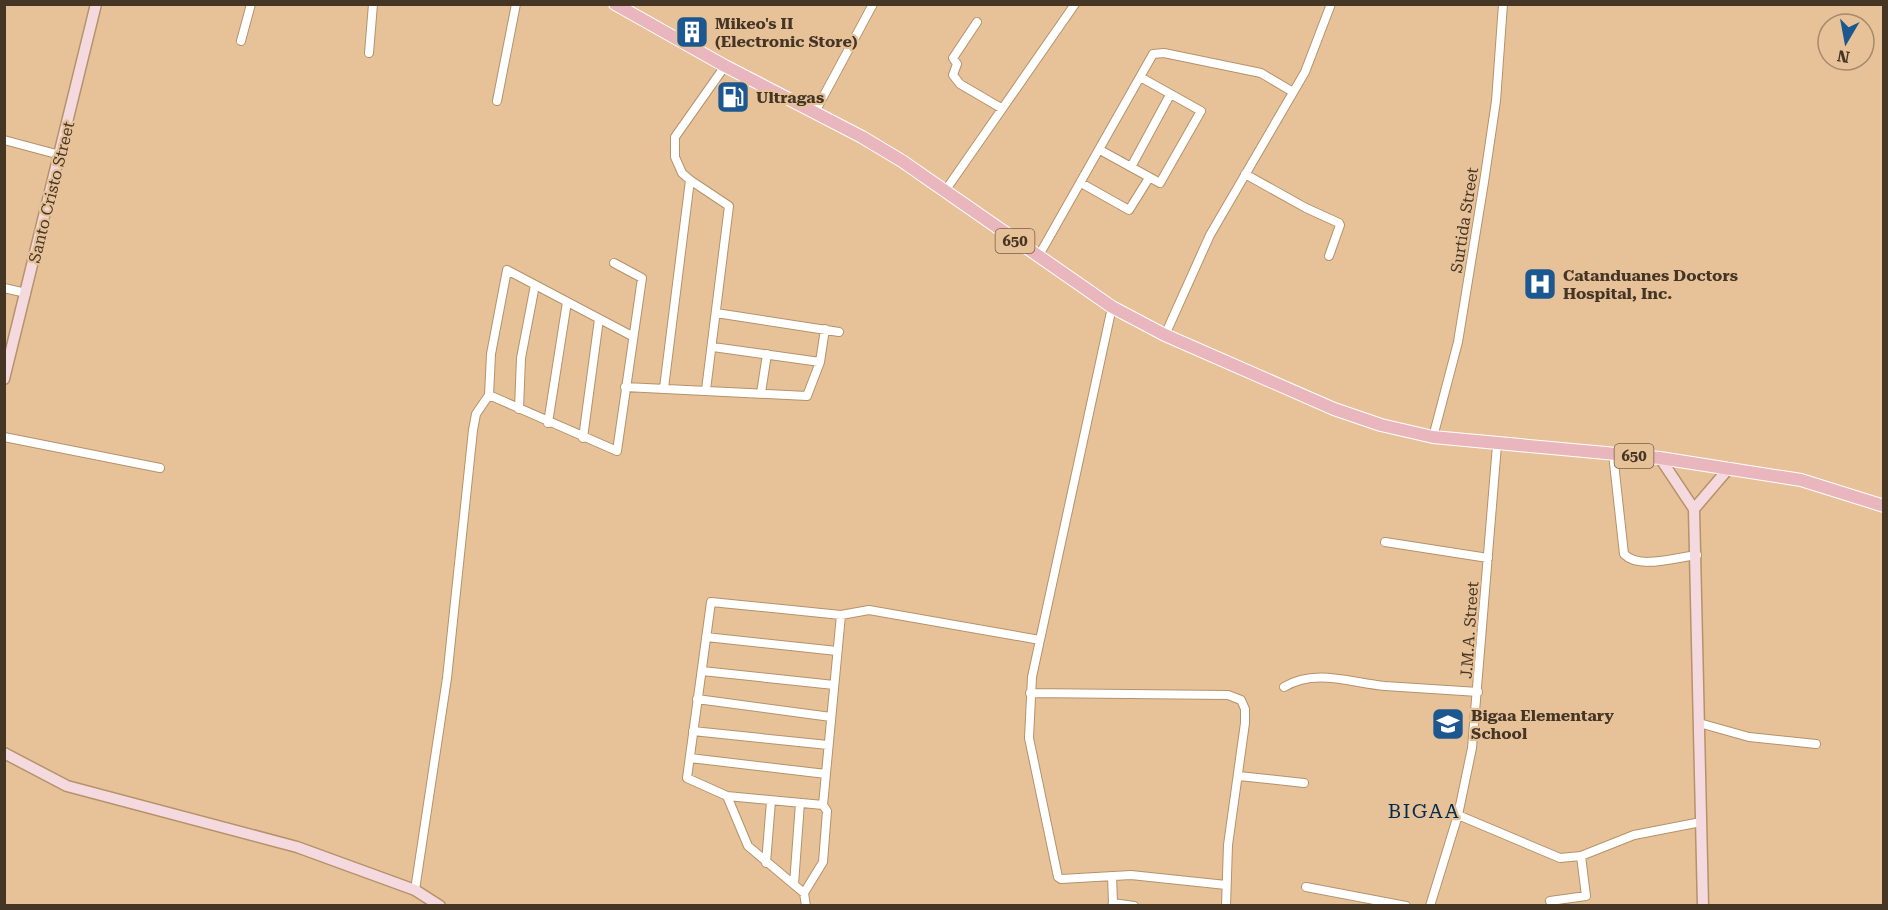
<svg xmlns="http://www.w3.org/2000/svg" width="1888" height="910" font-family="'Roboto Serif',serif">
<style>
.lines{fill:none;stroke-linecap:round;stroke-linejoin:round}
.street-casing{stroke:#b5926a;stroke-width:10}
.secondary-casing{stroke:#b5926a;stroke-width:13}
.primary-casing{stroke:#fff;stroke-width:14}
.street{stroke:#fff;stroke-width:8}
.secondary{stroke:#f4dadf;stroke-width:10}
.primary{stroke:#e9b6be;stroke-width:12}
.labels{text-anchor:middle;stroke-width:4.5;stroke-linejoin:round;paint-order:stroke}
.shield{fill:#e7c299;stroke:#755f48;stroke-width:1.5}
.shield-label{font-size:15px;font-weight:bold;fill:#443525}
.poi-label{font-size:16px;font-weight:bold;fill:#443525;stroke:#e7c299;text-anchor:start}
.street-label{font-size:16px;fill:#443525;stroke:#e7c299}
.quarter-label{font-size:20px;letter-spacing:1.5px;fill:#002a4e;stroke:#e7c299}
</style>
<rect width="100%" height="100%" fill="#e7c299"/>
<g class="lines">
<defs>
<path id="street" d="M977 22 953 58 957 64 953 75 960 84 1001 108
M241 41 251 4
M369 53 373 4
M497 101 516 4
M815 112 873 4
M4 140 60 155
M1100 150 1160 183 1201 111 1142 78
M1131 167 1170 95
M1245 174 1306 208 1339 223 1340 225 1329 256
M1081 183 1129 210 1149 178
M945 191 1075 4
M1038 257 1153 54 1164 53 1261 73 1293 92
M614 263 642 278 617 451 489 395 491 354 507 270 632 336
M4 288 26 293
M1112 307 1032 677 1029 738 1058 877 1061 879 1131 875 1226 885
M716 313 839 332
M1165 335 1210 235 1305 72 1331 4
M713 347 820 362
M625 387 807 396 820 362 825 329
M664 388 690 180
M706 390 729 206 690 180 682 173 675 157V137L725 66
M761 393 767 354
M519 409 521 358 535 285
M548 423 567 302
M4 437 160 468
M1433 437 1458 342 1484 182 1496 101 1503 4
M583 438 599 319
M1613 454 1624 554C1639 570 1677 557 1697 555
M1385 542 1488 558
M706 637 837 651
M702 671 834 685
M1284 687C1316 668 1351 683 1385 686 1416 688 1447 690 1478 692
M1030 693 1228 695 1241 700 1245 709V723L1228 845 1226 906
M697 699 831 717
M1699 723 1749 737 1816 744
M693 731 828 745
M690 758 826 774
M1239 776 1304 783
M727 796 748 846 804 893 806 906
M823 805 727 796 687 778 711 602 841 615 869 610 1040 640
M1458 815 1560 858 1581 856 1634 835 1701 822
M766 863 771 801
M1112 876 1113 903
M794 884 800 803
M1306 887 1406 906
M415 890 447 678 473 430 476 414 489 395
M804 893 823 862 827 811 823 805 841 615
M1550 901 1586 896 1581 856
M1112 906 1113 903 1134 906
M1430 906 1458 815 1472 748 1497 445"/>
<path id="secondary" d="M4 379 96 4
M1660 458 1694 509 1703 906
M1694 509 1729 468
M4 753 67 786 297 847 415 890 440 906"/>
<path id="primary" d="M615 4 725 66 862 137 902 161 1112 307 1165 335 1334 409 1381 425 1433 437 1660 458 1801 480 1884 506"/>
</defs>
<!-- street casing -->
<use href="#street" class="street-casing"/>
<!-- secondary casing -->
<use href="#secondary" class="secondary-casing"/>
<!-- primary casing -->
<use href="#primary" class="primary-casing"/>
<!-- street -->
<use href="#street" class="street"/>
<!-- secondary -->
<use href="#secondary" class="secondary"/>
<!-- primary -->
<use href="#primary" class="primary"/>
</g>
<!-- icons -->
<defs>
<symbol id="building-square" viewBox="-11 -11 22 22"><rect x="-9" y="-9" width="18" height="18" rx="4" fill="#1c588f" stroke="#e7c299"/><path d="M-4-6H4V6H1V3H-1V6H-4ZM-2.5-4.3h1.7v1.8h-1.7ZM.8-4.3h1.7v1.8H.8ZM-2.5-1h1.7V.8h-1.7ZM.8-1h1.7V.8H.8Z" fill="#fff"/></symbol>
<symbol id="fuel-square" viewBox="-11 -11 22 22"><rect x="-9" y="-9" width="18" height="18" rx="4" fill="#1c588f" stroke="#e7c299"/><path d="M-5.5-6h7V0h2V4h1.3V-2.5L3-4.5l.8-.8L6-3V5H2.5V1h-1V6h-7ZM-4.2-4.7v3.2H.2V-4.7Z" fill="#fff"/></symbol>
<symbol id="hospital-square" viewBox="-11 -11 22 22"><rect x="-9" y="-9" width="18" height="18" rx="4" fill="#1c588f" stroke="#e7c299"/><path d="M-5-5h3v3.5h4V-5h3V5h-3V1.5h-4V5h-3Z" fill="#fff"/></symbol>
<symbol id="school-square" viewBox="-11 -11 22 22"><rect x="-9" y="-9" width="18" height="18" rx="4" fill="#1c588f" stroke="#e7c299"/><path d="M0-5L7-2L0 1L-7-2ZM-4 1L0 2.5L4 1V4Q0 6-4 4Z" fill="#fff"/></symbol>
</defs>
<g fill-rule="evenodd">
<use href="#building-square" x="673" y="13" width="38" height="38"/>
<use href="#fuel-square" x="714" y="78" width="38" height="38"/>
<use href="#hospital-square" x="1521" y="265" width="38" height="38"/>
<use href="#school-square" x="1429" y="705" width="38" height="38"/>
</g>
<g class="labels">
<!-- shield labels -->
<g class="shield">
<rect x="995.5" y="229" width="39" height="24" rx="4.5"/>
<rect x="1614.5" y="444" width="39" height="24" rx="4.5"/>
</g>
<g class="shield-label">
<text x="1015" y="246">650</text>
<text x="1634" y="461">650</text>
</g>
<!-- poi labels -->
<g class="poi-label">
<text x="715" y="29">Mikeo's II<tspan x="715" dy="18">(Electronic Store)</tspan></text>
<text x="756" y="103">Ultragas</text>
<text x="1563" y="281">Catanduanes Doctors<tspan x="1563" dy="18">Hospital, Inc.</tspan></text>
<text x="1471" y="721">Bigaa Elementary<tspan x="1471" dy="18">School</tspan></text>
</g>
<!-- street labels -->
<g class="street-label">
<text transform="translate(51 192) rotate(-76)" y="6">Santo Cristo Street</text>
<text transform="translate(1464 220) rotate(-81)" y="6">Surtida Street</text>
<text transform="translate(1469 630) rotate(-86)" y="6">J.M.A. Street</text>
</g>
<!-- quarter labels -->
<g class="quarter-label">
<text x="1424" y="818">BIGAA</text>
</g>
</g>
<!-- border -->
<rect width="1888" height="910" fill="none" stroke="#443525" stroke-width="12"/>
<!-- north arrow -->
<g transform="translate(1846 42) rotate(190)"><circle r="28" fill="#e7c299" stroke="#a68a6b" stroke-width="1.5"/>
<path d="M0-4.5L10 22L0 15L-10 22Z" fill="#1c588f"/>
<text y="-9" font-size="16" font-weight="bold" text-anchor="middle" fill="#443525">N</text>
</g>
</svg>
